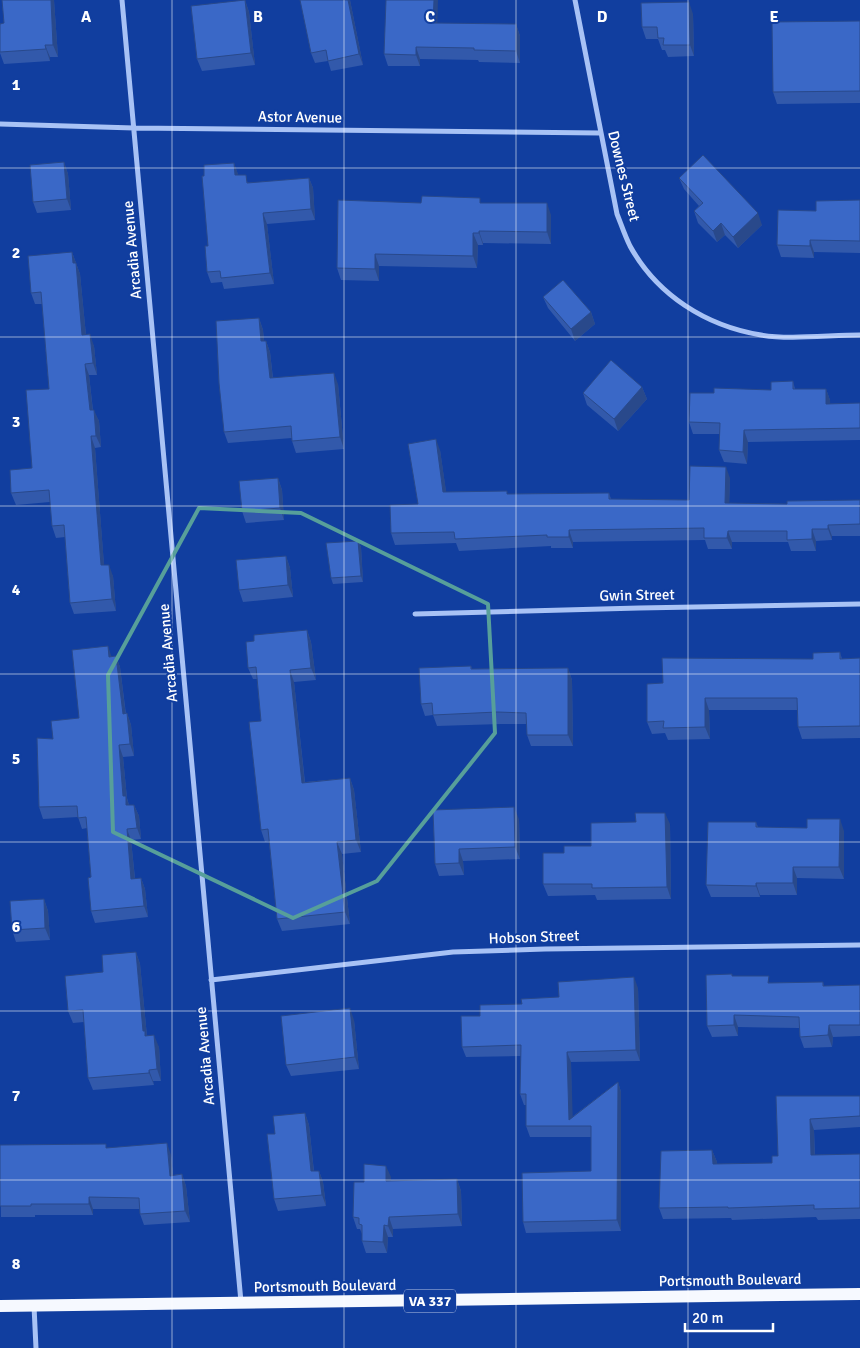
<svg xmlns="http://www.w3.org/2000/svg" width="860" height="1348" font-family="Signika,sans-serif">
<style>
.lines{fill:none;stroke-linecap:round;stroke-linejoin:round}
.street{stroke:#a8c2f5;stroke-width:5}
.primary{stroke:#f6f9ff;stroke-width:12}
.wall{fill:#3259ab}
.shaded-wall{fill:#29498b}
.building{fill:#3a68c7;stroke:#29498b}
.marked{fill:none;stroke:#579f9a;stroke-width:4;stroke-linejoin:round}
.grid{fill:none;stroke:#fff;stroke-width:1;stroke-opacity:0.55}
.labels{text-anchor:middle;stroke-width:4;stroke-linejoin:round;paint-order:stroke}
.shield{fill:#113e9f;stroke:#b8c5e2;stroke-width:1}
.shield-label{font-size:14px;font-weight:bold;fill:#fff}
.street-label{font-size:15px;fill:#fff;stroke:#113e9f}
.grid-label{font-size:16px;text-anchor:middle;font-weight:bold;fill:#fff;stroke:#113e9f;stroke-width:4;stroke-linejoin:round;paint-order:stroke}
</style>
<rect width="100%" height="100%" fill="#113e9f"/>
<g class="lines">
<!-- street -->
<path class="street" d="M122 0 241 1302
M575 0 617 214C621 224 625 236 630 246 657 295 706 326 761 335 789 340 830 335 860 335
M0 124 134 128 600 133
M415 614 639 608 860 604
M211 980 453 952 545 949 860 945
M34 1306 36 1348"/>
<!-- primary -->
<path class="primary" d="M0 1306 860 1294"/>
</g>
<!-- wall -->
<path class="wall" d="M2 0H54L58 57H50V61L4 64 0 53V24L4 23Z
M245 0 249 12 255 65 202 71 197 59Z
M350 0 363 65 331 71 328 61 315 63 311 53Z
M693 14 694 56 668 57 665 50H662L658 39H646L642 27Z
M860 21V103L777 104 773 92Z
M438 23 516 24 520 36V63L479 62 478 60 420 59V66H388L384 54Z
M64 162 68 174 71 210 37 213 33 202Z
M234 163 238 175 249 183 309 178 313 188 315 220 267 224 274 284 224 289 222 282 211 283 207 272 208 246 204 176Z
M679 178 762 225 738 248 725 235 717 242 698 223 694 211 699 206 684 189Z
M860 200V253L814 252V258L781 257 777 245 816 211Z
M421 203H482L551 215V244L483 243V245H478L477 268 379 266V281L341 280 337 268Z
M72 252 80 274 86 335 94 346 97 375H89L93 410 99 421 101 447 95 448 104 565 113 576 116 611 74 614 70 603 65 537 56 538 52 526 50 502 16 505 11 493 32 468 49 389 42 304H35L31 293Z
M543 297 591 312 595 324 575 341 548 308Z
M259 318 263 330 264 341H266L270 352 273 378 338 384 344 449 296 453 292 441V438L228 443 224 432Z
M793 381 795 389H826L830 400V404L860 403V440L748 442 747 464 724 462 719 450 720 434H693L689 422 714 393 771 390Z
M642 387 647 399 618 431 587 405 583 393Z
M440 450 446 492 508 494 609 493 611 499 689 500 730 478 729 503 787 504 860 500V536H832V540L816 541V551H791L788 542H732V549H708L705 540 573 542V548H551V546L459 551 456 543 395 545 391 533 418 504Z
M278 478 282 490 284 520 246 523 242 511Z
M358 541 361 547 363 582 333 584 331 578Z
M286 556 290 568 293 597 243 602 239 590Z
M307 630 311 642 316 680 294 682 305 782 350 778 354 790 361 852 342 854 350 924 282 931 277 919 269 841 265 842 261 830V721L257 679H253L248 668 254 641Z
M840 652 842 659 860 658V738L802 739 798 727 797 710H709L710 739 668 740 665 733 652 734 647 722 663 683 813 659Z
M112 656H116L120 667 126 714 127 713 131 725 134 756 123 757 127 798 129 805H134L139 816 141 839 131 840 135 878H141L145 889 148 917 95 923 91 911V877L87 828 82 829 78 817 43 819 39 807 53 739 79 718Z
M471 666 472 669 568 668 572 680 573 746H531L527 735V724H501L437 726 433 715 425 716 421 704Z
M433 810 519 819 520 859 463 861 464 875 439 876 435 864Z
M756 822 758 827 844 831V879L797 878V895H760V897H711L706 885Z
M670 824 671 899 597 900 595 895 548 896 543 884 591 846Z
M44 899 48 911 50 940 16 942 12 930Z
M136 952 140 964 147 1036 159 1047 161 1081H153L154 1085 93 1090 88 1078 84 1022 73 1023 68 1011 103 972Z
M733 976 771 983 823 982 824 986 860 985V1036L833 1037 832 1047 804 1048 800 1037 799 1028 738 1027V1036L712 1037 707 1026Z
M638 988 640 1061 571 1062 572 1117 618 1082 621 1092V1231L526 1233 523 1222 591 1171V1137H530L526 1126V1105H524L520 1094 521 1056 466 1057 462 1047 480 1016 522 1004 559 997Z
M354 1020 359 1069 291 1076 286 1065Z
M776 1096H860V1127L814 1130 815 1155 860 1154V1219L818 1220 816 1217 732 1220 731 1218 663 1219 659 1208 712 1150 717 1162V1164L772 1163 778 1156Z
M305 1113 309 1125 314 1171H319L323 1182 326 1206 278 1211 274 1199 275 1134Z
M0 1145 108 1148 171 1155 173 1175 182 1174 186 1186 190 1222 144 1225 140 1214V1209H93V1215H35V1217H1Z
M391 1177 390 1180 457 1179 461 1191 462 1226 393 1229V1237H388L387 1253H366L362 1241V1234L360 1229H357L353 1217 364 1182Z"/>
<!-- shaded-wall -->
<path class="shaded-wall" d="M51 0H54L58 57 53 45Z
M245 0 249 12 255 65 251 53Z
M348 0H350L363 65 359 54Z
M434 0H438L437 35 433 23Z
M689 2 693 14 694 56 690 45Z
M516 24 520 36V63L516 51Z
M45 45 50 57V61L46 49Z
M416 47 420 59V66L416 55Z
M64 162 68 174 71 210 67 199Z
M234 163 238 174 239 186 235 175Z
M309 178 313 188 315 220 311 209Z
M547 203 551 215V244L547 232Z
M263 213 267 224 274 284 270 273Z
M758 213 762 225 738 248 733 237Z
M721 223 725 235 717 242 713 231Z
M479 231 483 243V245L479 233Z
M473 233 478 245 477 268 473 256Z
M810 240 814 252V258L810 246Z
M72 252 76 263H73Z
M375 254 379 266V281L375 269Z
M76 263 80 274 87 346 82 335Z
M591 312 595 324 575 341 571 329Z
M259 318 263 330 265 353 261 341Z
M90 334 94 346 97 375 93 363Z
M266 341 270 352 274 390 270 378Z
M85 364 89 375 94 422 90 410Z
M334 373 338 384 344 449 340 437Z
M642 387 647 399 618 431 614 419Z
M826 389 830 400 831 416 826 404Z
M94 410 99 421 101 447 96 436Z
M744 430 748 442 747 464 743 452Z
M91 436 95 448 105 577 101 565Z
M436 439 440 450 448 504 443 492Z
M726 467 730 478 729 514 725 503Z
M278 478 282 490 284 520 280 508Z
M828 525 832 536V540L828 529Z
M812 529 816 541V551L812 539Z
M569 530 573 542V548L569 537Z
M728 531 732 542V549L727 538Z
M358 541 361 547 363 582 361 576Z
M286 556 290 568 293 597 288 585Z
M109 565 113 576 116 611 112 599Z
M307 630 311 642 316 680 311 668Z
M108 646 112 658 109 657Z
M116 656 120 667 127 725 123 714Z
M568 668 572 680 573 746 568 735Z
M290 670 294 682 306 794 302 783Z
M705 698 709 710 710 739 705 727Z
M127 713 131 725 134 756 130 744Z
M119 745 123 757 127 799 130 808V816L123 796Z
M350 778 354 790 361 852 356 840Z
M134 805 139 816 141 839 137 828Z
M514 807 519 819 520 859 515 847Z
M665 813 670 824 671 899 667 887Z
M840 819 844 831V879L839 867Z
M127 829 131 840 136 890 131 879Z
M337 842 342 854 350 924 345 912Z
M459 849 463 861 464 875 459 863Z
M793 867 797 878V895L793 883Z
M141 878 145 889 148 917 144 906Z
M756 883 760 895V897L756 886Z
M44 899 48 911 50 940 45 928Z
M136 952 140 964 147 1037 149 1048 143 1031Z
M634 977 638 988 640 1061 636 1050Z
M350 1008 354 1020 359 1069 355 1057Z
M734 1015 738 1027V1036L734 1025Z
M829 1025 833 1037 832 1047 828 1035Z
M154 1035 159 1047 161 1081 157 1069Z
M567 1052 571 1062 573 1126 569 1120Z
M149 1070 153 1081 154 1085 149 1073Z
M618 1082 621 1092V1231L617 1220Z
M305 1113 309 1125 315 1183 311 1171Z
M810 1119 814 1130 815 1166 811 1155Z
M167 1143 171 1155 174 1187 170 1176Z
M712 1150 717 1162V1176L713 1164Z
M386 1166 391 1177 390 1192 386 1181Z
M319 1171 323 1182 326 1206 322 1195Z
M182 1174 186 1186 190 1222 185 1211Z
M457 1179 461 1191 462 1226 458 1214Z
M89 1197 93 1209V1215L89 1204Z
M389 1217 393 1229V1237L388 1226Z
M384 1225 388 1237 387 1253 383 1242Z"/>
<!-- building -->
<path class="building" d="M2 0H51L53 45H45L46 49 0 52V24L4 23Z
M245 0 251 53 197 59 191 6Z
M300 0H348L359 54 328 61 326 50 311 53Z
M386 0H434L433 23 516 24V51L474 50V48L416 47V55L384 54Z
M689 2 690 45H663L664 38H658L657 27H642L641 3Z
M860 21V91L773 92 772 22Z
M703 155 758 213 733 237 721 223 713 231 694 211 703 203 679 178Z
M64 162 67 199 33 202 30 165Z
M234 163 235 175H246L247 183 309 178 311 209 263 213 270 273 221 278 220 271 207 272 205 246H208L202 176H204V165Z
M422 196 480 198V203H547V232L479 231V233H473V256L375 254V269L337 268 338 200 421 203Z
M860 200V241L810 240V246L777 245 778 210 816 211V201Z
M72 252 73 263H76L82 335 90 334 93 363 85 364 90 410H94L96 436H91L101 565H109L112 599 70 603 64 525 52 526 49 490 11 493 10 470 32 468 26 390 49 389 41 292 31 293 28 256Z
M563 280 591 312 571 329 543 297Z
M259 318 261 341H266L270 378 334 373 340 437 292 441 291 426 224 432 219 383 216 321Z
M611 360 642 387 614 419 583 393Z
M793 381V389H826V404L860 403V428L744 430 743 452 719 450 720 423 689 422 690 393H714V388L771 390V382Z
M436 439 443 492 507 491V494L609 493V499L689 500 690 466 726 467 725 503 787 504V501L860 500V524L828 525V529H812V539L787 540V531H728L727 538H704V528L569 530V537H547V535L455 539 454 532 391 533 390 505 418 504 408 444Z
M278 478 280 508 242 511 239 481Z
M358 541 361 576 331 578 326 543Z
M286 556 288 585 239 590 236 560Z
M307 630 311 668 290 670 302 783 350 778 356 840 337 842 345 912 277 919 268 829 261 830 249 722 261 721 256 667 248 668 246 642 254 641V635Z
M108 646 109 657 116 656 123 714 127 713 130 744 119 745 123 796H126V805H134L137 828 127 829 131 879 141 878 144 906 91 911 88 878 91 877 86 817 78 818 77 806 39 807 37 738 53 739 51 721 79 718 72 650Z
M840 652V659L860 658V726L798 727 797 698H705V727L663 728 664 721 647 722V684L663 683 662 658 813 659V653Z
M471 666V669L568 668V735H527L526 713 497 712 433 715 432 703 421 704 419 668Z
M514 807 515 847 459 849V863L435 864 433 810Z
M635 813H665L667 887 592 888V884H543V853H564V846H591V823L636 822Z
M807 819H840L839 867H793V883H756V886L706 885 708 822H756V827L807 828Z
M44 899 45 928 12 930 10 901Z
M136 952 143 1031H145V1036L154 1035 157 1069 149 1070V1073L88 1078 83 1010 68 1011 65 976 103 972 102 955Z
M732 974V976H769L768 983 823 982V986L860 985V1025H829L828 1035 800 1037 799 1017 734 1015V1025L707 1026 706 975Z
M634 977 636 1050 567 1052 569 1120 618 1082 617 1220 523 1222 522 1173 591 1171V1126H526V1094H520L521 1045 462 1047 461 1016H480V1005L522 1004 521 999 559 997 558 982Z
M350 1008 355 1057 286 1065 281 1016Z
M776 1096H860V1116L810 1119 811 1155 860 1154V1208L814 1209V1205L728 1208V1207L659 1208 661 1151 712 1150 713 1164 772 1163V1156H778Z
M305 1113 311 1171H319L322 1195 274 1199 267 1134H275L273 1116Z
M167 1143 170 1176 182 1174 185 1211 140 1214 139 1198 89 1197V1204H31V1206H0V1145L106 1144V1148Z
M364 1164 386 1166V1181L457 1179 458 1214 389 1217 388 1226 384 1225 383 1242 362 1241V1225L359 1224V1218L353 1217 354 1182H364Z"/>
<!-- marked area -->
<path class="marked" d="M199 508 301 513 488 604 495 733 377 881 293 918 113 832 108 675Z"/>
<!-- grid -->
<path class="grid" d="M172 0V1348M344 0V1348M516 0V1348M688 0V1348M0 168H860M0 337H860M0 506H860M0 674H860M0 842H860M0 1011H860M0 1180H860"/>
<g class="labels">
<!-- shield labels -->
<rect class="shield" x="404" y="1289.5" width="52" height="23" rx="4"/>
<g class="shield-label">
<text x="430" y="1306">VA 337</text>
</g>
<!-- street labels -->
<g class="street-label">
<text transform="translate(300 117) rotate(1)" y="5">Astor Avenue</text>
<text transform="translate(624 176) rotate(76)" y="5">Downes Street</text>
<text transform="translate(132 250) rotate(-95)" y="5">Arcadia Avenue</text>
<text transform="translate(637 595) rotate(-1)" y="5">Gwin Street</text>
<text transform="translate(168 653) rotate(-95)" y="5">Arcadia Avenue</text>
<text transform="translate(534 937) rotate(-2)" y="5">Hobson Street</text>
<text transform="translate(205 1056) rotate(-95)" y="5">Arcadia Avenue</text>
<text transform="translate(730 1280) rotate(-1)" y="5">Portsmouth Boulevard</text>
<text transform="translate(325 1286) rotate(-1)" y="5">Portsmouth Boulevard</text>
</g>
</g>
<g class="grid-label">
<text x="86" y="22">A</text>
<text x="258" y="22">B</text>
<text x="430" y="22">C</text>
<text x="602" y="22">D</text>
<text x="774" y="22">E</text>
<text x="16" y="90">1</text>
<text x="16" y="258">2</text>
<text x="16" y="427">3</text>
<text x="16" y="595">4</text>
<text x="16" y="764">5</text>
<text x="16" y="932">6</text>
<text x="16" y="1101">7</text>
<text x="16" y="1269">8</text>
</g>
<!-- scale -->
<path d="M685 1323v8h88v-8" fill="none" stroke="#ffffff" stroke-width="2.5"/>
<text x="692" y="1323" font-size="15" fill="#ffffff" stroke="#113e9f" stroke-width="4" paint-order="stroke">20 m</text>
</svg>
